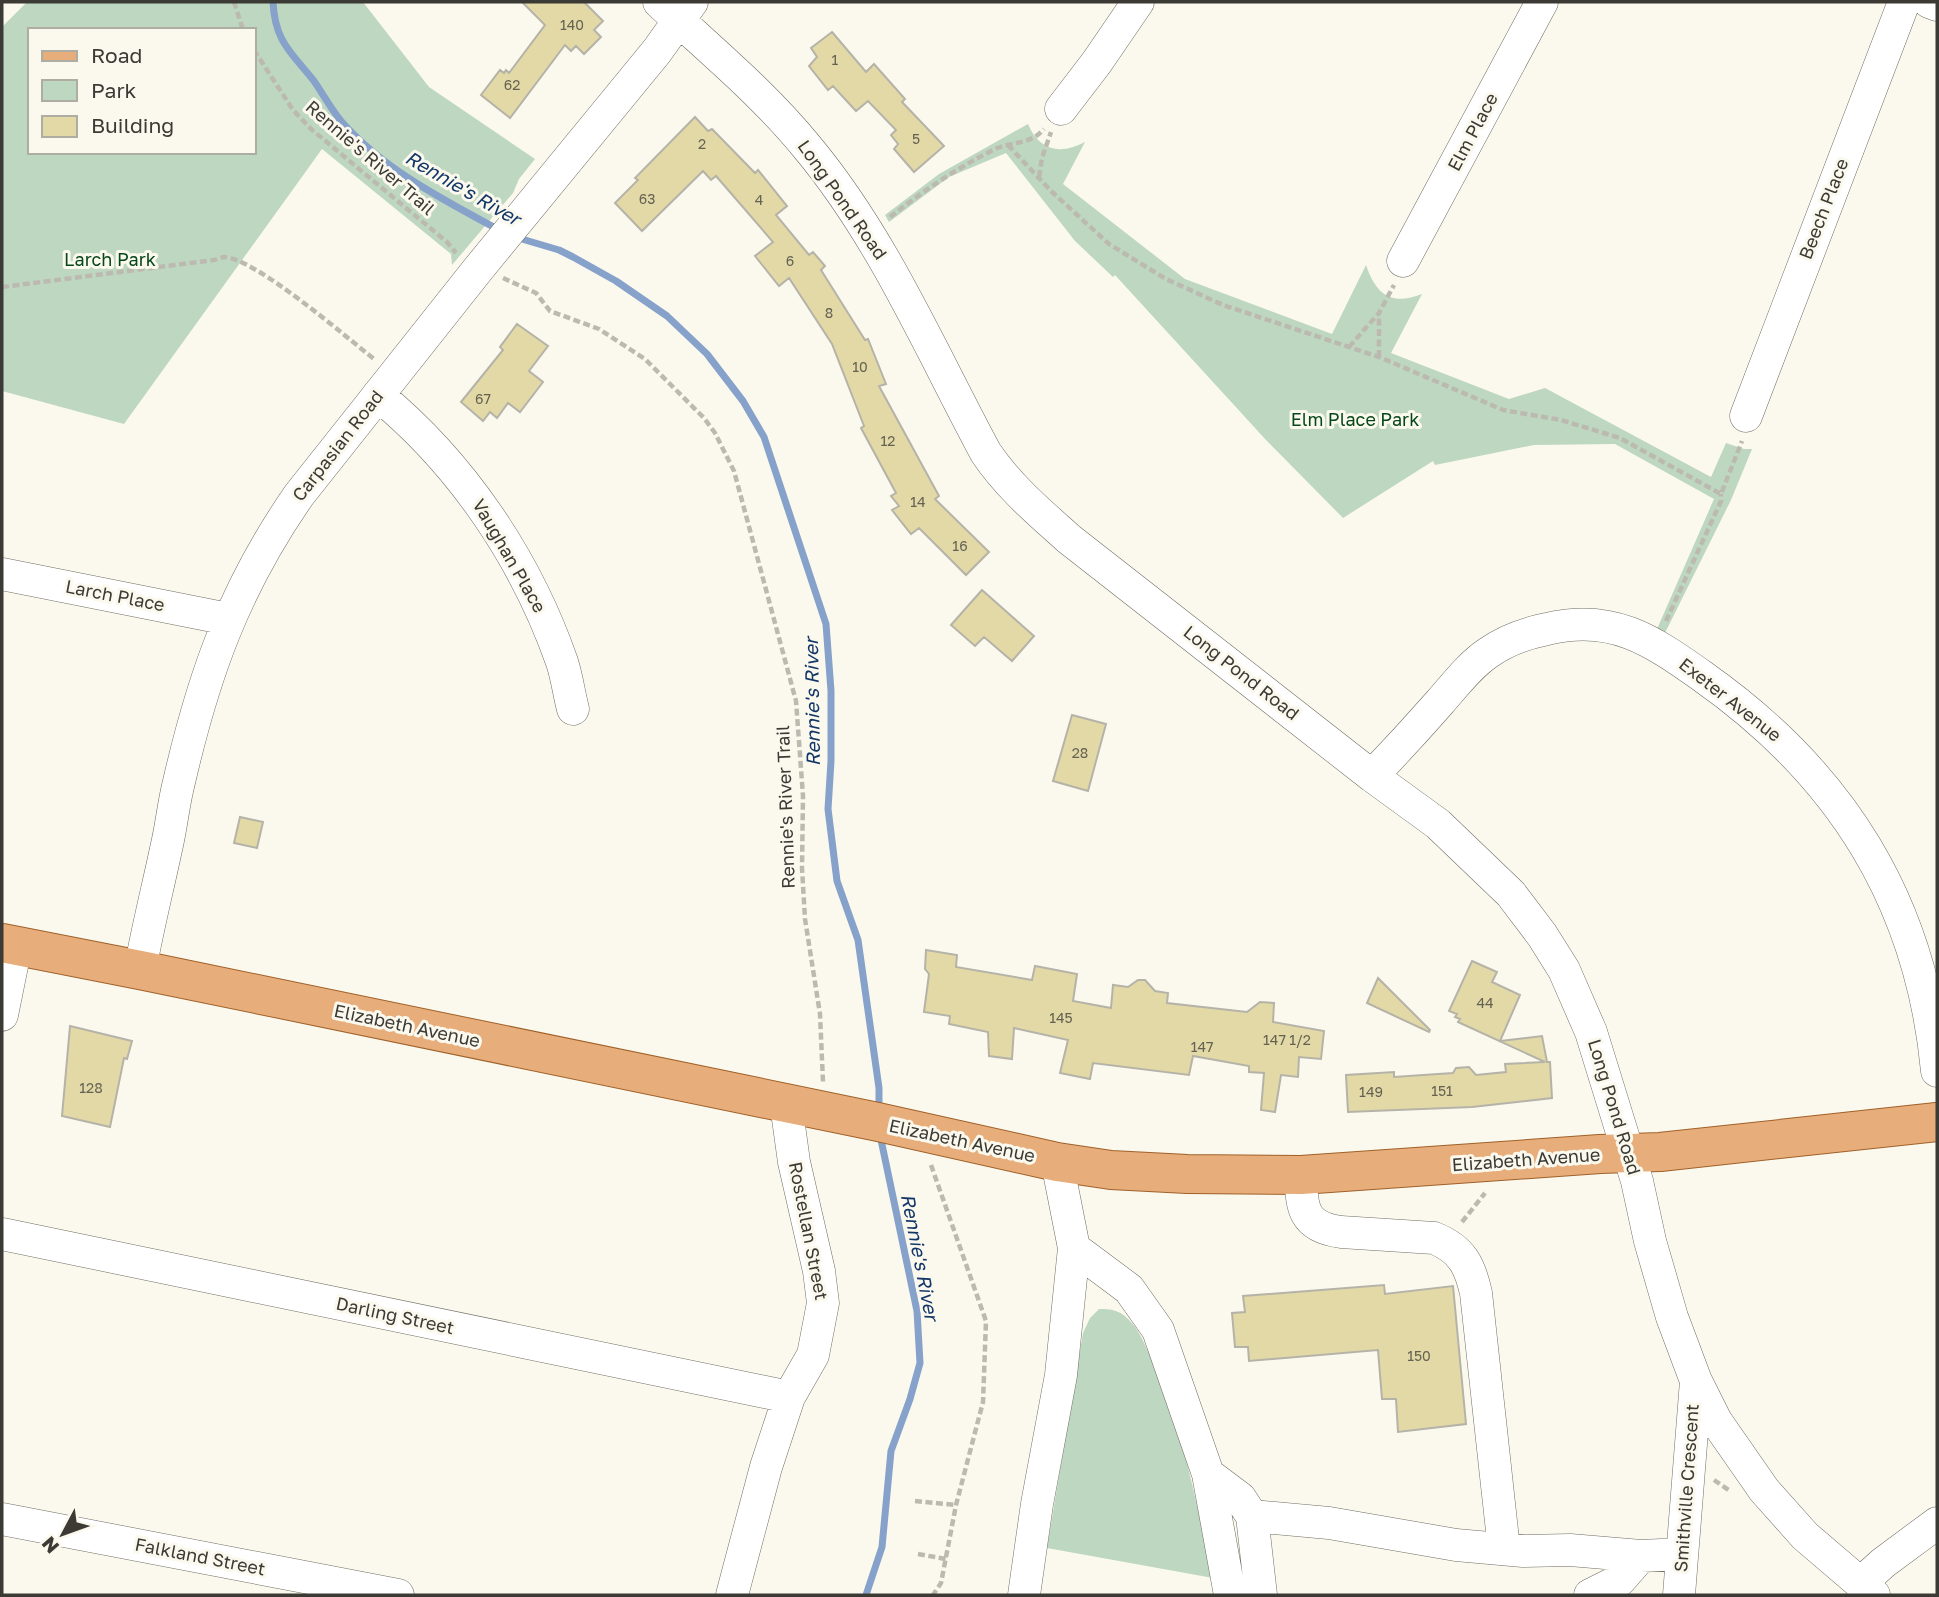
<svg xmlns="http://www.w3.org/2000/svg" width="1939" height="1597" font-family="'Golos Text',sans-serif">
<style>
.green{fill:#bed7c0;fill-rule:evenodd}
.lines{fill:none;stroke-linecap:round;stroke-linejoin:round}
.stream{stroke:#86a1ca;stroke-width:7}
.building{fill:#e3d9a7;stroke:#b5b3a8;stroke-width:2}
.minor-casing{stroke:#706e64;stroke-width:33}
.major-casing{stroke:#a06129;stroke-width:40}
.path{stroke:#bcbab0;stroke-width:4.5;stroke-dasharray:7 3.5;stroke-linecap:butt}
.minor{stroke:#fff;stroke-width:32}
.major{stroke:#e7ad7b;stroke-width:38}
.labels{text-anchor:middle;stroke-width:6;stroke-linejoin:round;paint-order:stroke}
.number-label{font-size:14px;fill:#656252}
.street-label{font-size:18px;fill:#3b3a35;stroke:#fbf9ed}
.park-label{font-size:18px;fill:#07481b;stroke:#fbf9ed}
.water-label{font-size:19px;font-style:italic;fill:#133668;stroke:#fbf9ed}
</style>
<rect width="100%" height="100%" fill="#fbf9ed"/>
<!-- green -->
<path class="green" d="M27 2H363L429 87 535 159 519 179 513 193 452 265 451 254 322 149 124 424 2 391V27ZM30 30H254V152H30Z
M1028 124C1039 151 1061 155 1085 142L1063 184 1185 279 1332 334 1366 265C1376 295 1392 306 1422 294L1391 353 1509 399 1545 388 1711 477 1726 443 1744 449H1752L1731 500 1665 633 1657 629 1714 499 1615 444 1534 445 1435 465 1433 461 1343 518 1266 440 1115 275 1113 277 1075 241 1006 153 949 177 889 222 885 215 939 174Z
M1099 1309C1111 1309 1120 1310 1128 1319 1139 1329 1144 1343 1150 1356 1183 1426 1196 1503 1213 1578L1047 1548 1083 1333 1090 1318Z"/>
<g class="lines">
<!-- stream -->
<path class="stream" d="M273 2C275 42 291 52 314 81 323 94 331 109 341 121 384 170 444 200 501 231
M515 237 559 250 573 257 616 281 667 316 707 354 743 401 764 437 826 624 831 691V761L828 809 837 881 858 940 879 1088V1109
M866 1595 882 1547 891 1451 910 1399 920 1363 917 1311 880 1135"/>
</g>
<!-- building -->
<path class="building" d="M522 2H584L603 21 594 30 601 37 584 54 576 46 571 51 565 45 510 118 481 95 500 70 504 73 506 70 509 73 545 25Z
M832 32 866 72 874 64 905 99 902 102 944 146 914 172 894 149 898 144 891 135 896 130 868 101 856 111 833 86 828 90 809 66 817 57 811 48Z
M695 117 708 131 712 129 755 173 758 170 787 206 776 215 809 255 813 252 825 266 821 270 865 340 868 339 886 384 879 386 939 496 935 499 989 552 966 575 919 528 911 534 892 510 899 506 891 496 896 493 861 428 864 426 832 344 789 278 779 286 755 256 773 242 716 176 711 180 703 171 642 231 615 203 638 180 635 178Z
M517 324 548 346 529 371 543 382 520 412 508 403 497 418 490 412 483 421 461 402 503 350 500 347Z
M982 590 1034 636 1012 661 984 637 975 646 951 625Z
M1072 715 1106 724 1088 791 1053 781Z
M240 817 263 822 257 848 234 843Z
M926 950 957 955 956 967 1032 980 1035 966 1077 974 1073 1001 1111 1008 1113 985 1128 987 1138 980H1145L1155 991 1168 993 1167 1003 1247 1012 1260 1002 1274 1003 1273 1022 1324 1031 1321 1059 1299 1057 1298 1077 1281 1075 1275 1112 1261 1110 1264 1073 1249 1072V1066L1193 1056 1189 1075 1093 1063 1090 1079 1060 1073 1068 1040 1014 1028 1012 1059 989 1056 988 1032 949 1024 950 1016 924 1012 929 974 925 969Z
M1472 961 1497 972 1492 982 1520 995 1500 1041 1542 1036 1547 1062H1550L1552 1098 1472 1107 1348 1112 1346 1075 1394 1072V1077L1453 1073 1456 1068 1469 1067 1476 1075 1506 1072 1505 1064 1545 1062 1458 1022 1460 1019 1455 1017 1457 1014 1449 1011Z
M1378 978 1430 1030 1429 1032 1367 1003Z
M70 1026 132 1041 127 1059 124 1058 110 1127 62 1116Z
M1384 1285 1385 1294 1453 1286 1466 1424 1398 1432 1396 1399H1382L1378 1350 1249 1361 1248 1347H1235L1232 1313 1245 1312 1243 1296Z"/>
<g class="lines">
<defs>
<path id="minor" d="M659 2C709 49 763 93 807 147 883 238 930 349 986 453 1009 487 1039 512 1069 539L1372 776 1438 824 1511 894 1542 935 1564 970 1591 1032 1637 1181 1650 1241 1672 1317 1696 1381 1716 1421 1764 1490 1805 1536 1874 1595
M1929 2 1937 5
M1061 109 1097 62 1138 2
M1403 261 1542 2
M378 395C462 464 526 559 562 662 567 677 569 694 573 709
M1746 416 1904 2
M2 574 228 619
M1372 776C1395 752 1418 727 1440 702 1455 685 1470 665 1488 653 1505 641 1527 633 1547 629 1612 613 1651 640 1702 676 1841 774 1921 901 1937 1071
M140 970C148 926 159 883 168 840 172 821 174 801 179 782 204 673 235 587 299 495L479 268 657 51 692 2
M2 1015 16 946
M1057 1162 1074 1248
M1301 1175C1301 1209 1304 1227 1341 1232L1434 1238C1462 1249 1470 1266 1476 1293L1504 1549
M2 1234 789 1397
M1208 1474 1240 1498 1252 1516 1261 1595
M1252 1516 1329 1523 1456 1545 1523 1551 1570 1550 1641 1556 1682 1554
M2 1519 398 1595
M1860 1584 1883 1563 1937 1523
M732 1595 766 1467 789 1397 813 1355 823 1303 819 1271 794 1162 786 1104
M1024 1595 1037 1504 1061 1375 1074 1248 1129 1289 1158 1330 1208 1474 1230 1595
M1590 1595 1620 1580 1641 1556
M1679 1595 1696 1381"/>
<path id="major" d="M2 943 140 970 878 1122 1057 1162 1111 1170 1187 1174 1301 1175 1600 1154 1660 1152 1937 1122"/>
</defs>
<!-- minor casing -->
<use href="#minor" class="minor-casing"/>
<!-- major casing -->
<use href="#major" class="major-casing"/>
<!-- path -->
<path class="path" d="M234 2 243 30
M254 50 293 110 311 129 447 242 456 253
M1008 145 1051 191 1109 244 1166 279 1223 305 1379 357 1503 410 1561 420 1620 438 1721 494 1742 441
M1039 177 1042 158 1051 132
M890 217C923 191 957 168 995 149 1013 141 1030 145 1044 129
M503 278 536 293 550 311 599 329 645 359 704 418 715 433 734 471 796 701 803 796 802 868 805 919 820 1014 823 1082
M2 287 214 260C215 260 223 257 224 257 255 258 346 337 374 359
M1349 347 1379 313 1394 285
M1379 357V314
M1666 621 1721 501V494
M931 1165 986 1321 983 1402 956 1505 941 1583 933 1595
M1462 1222 1485 1193
M1714 1480 1730 1491
M915 1501 956 1505
M918 1554 946 1559"/>
<!-- minor -->
<use href="#minor" class="minor"/>
<!-- major -->
<use href="#major" class="major"/>
</g>
<g class="labels">
<!-- number labels -->
<g class="number-label">
<text x="572" y="30">140</text>
<text x="835" y="65">1</text>
<text x="512" y="90">62</text>
<text x="916" y="144">5</text>
<text x="702" y="149">2</text>
<text x="647" y="204">63</text>
<text x="759" y="205">4</text>
<text x="790" y="266">6</text>
<text x="829" y="318">8</text>
<text x="860" y="372">10</text>
<text x="483" y="404">67</text>
<text x="888" y="446">12</text>
<text x="918" y="507">14</text>
<text x="960" y="551">16</text>
<text x="1080" y="758">28</text>
<text x="1485" y="1008">44</text>
<text x="1061" y="1023">145</text>
<text x="1287" y="1045">147 1/2</text>
<text x="1202" y="1052">147</text>
<text x="91" y="1093">128</text>
<text x="1442" y="1096">151</text>
<text x="1371" y="1097">149</text>
<text x="1419" y="1361">150</text>
</g>
<!-- street labels -->
<g class="street-label">
<text transform="translate(1473 132) rotate(-62)" y="6">Elm Place</text>
<text transform="translate(370 158) rotate(41)" y="6">Rennie's River Trail</text>
<text transform="translate(842 200) rotate(55)" y="6">Long Pond Road</text>
<text transform="translate(1824 209) rotate(-69)" y="6">Beech Place</text>
<text transform="translate(338 446) rotate(-52)" y="6">Carpasian Road</text>
<text transform="translate(509 556) rotate(60)" y="6">Vaughan Place</text>
<text transform="translate(115 596) rotate(11)" y="6">Larch Place</text>
<text transform="translate(1241 673) rotate(38)" y="6">Long Pond Road</text>
<text transform="translate(1730 700) rotate(38)" y="6">Exeter Avenue</text>
<text transform="translate(786 807) rotate(-92)" y="6">Rennie's River Trail</text>
<text transform="translate(407 1026) rotate(12)" y="6">Elizabeth Avenue</text>
<text transform="translate(1614 1107) rotate(73)" y="6">Long Pond Road</text>
<text transform="translate(962 1141) rotate(12)" y="6">Elizabeth Avenue</text>
<text transform="translate(1526 1160) rotate(-4)" y="6">Elizabeth Avenue</text>
<text transform="translate(808 1231) rotate(79)" y="6">Rostellan Street</text>
<text transform="translate(395 1316) rotate(12)" y="6">Darling Street</text>
<text transform="translate(1687 1488) rotate(-86)" y="6">Smithville Crescent</text>
<text transform="translate(200 1557) rotate(11)" y="6">Falkland Street</text>
</g>
<!-- park labels -->
<g class="park-label">
<text x="110" y="266">Larch Park</text>
<text x="1355" y="426">Elm Place Park</text>
</g>
<!-- water labels -->
<g class="water-label">
<text transform="translate(463 188) rotate(30)" y="7">Rennie's River</text>
<text transform="translate(812 702) rotate(-91)" y="7">Rennie's River</text>
<text transform="translate(920 1257) rotate(79)" y="7">Rennie's River</text>
</g>
</g>
<!-- border -->
<rect width="1939" height="1597" fill="none" stroke="#3b3a35" stroke-width="7"/>
<!-- legend -->
<rect x="28" y="28" width="228" height="126" fill="#fbf9ed" stroke="#aeada3" stroke-width="2"/>
<rect x="42" y="51" width="35" height="10" fill="#e7ad7b" stroke="#aeada3" stroke-width="2"/>
<text x="91" y="63" font-size="21" fill="#3b3a35">Road</text>
<rect x="42" y="80" width="35" height="21" fill="#bed7c0" stroke="#aeada3" stroke-width="2"/>
<text x="91" y="98" font-size="21" fill="#3b3a35">Park</text>
<rect x="42" y="116" width="35" height="21" fill="#e3d9a7" stroke="#aeada3" stroke-width="2"/>
<text x="91" y="133" font-size="21" fill="#3b3a35">Building</text>
<!-- north arrow -->
<g transform="translate(63 1534) rotate(229)" stroke="#fbf9ed" stroke-width="5" paint-order="stroke">
<path d="M0-5L12 26L0 18L-12 26Z" fill="#3b3a35"/>
<text y="-10" font-size="19" font-weight="bold" text-anchor="middle" fill="#3b3a35">N</text>
</g>
</svg>
